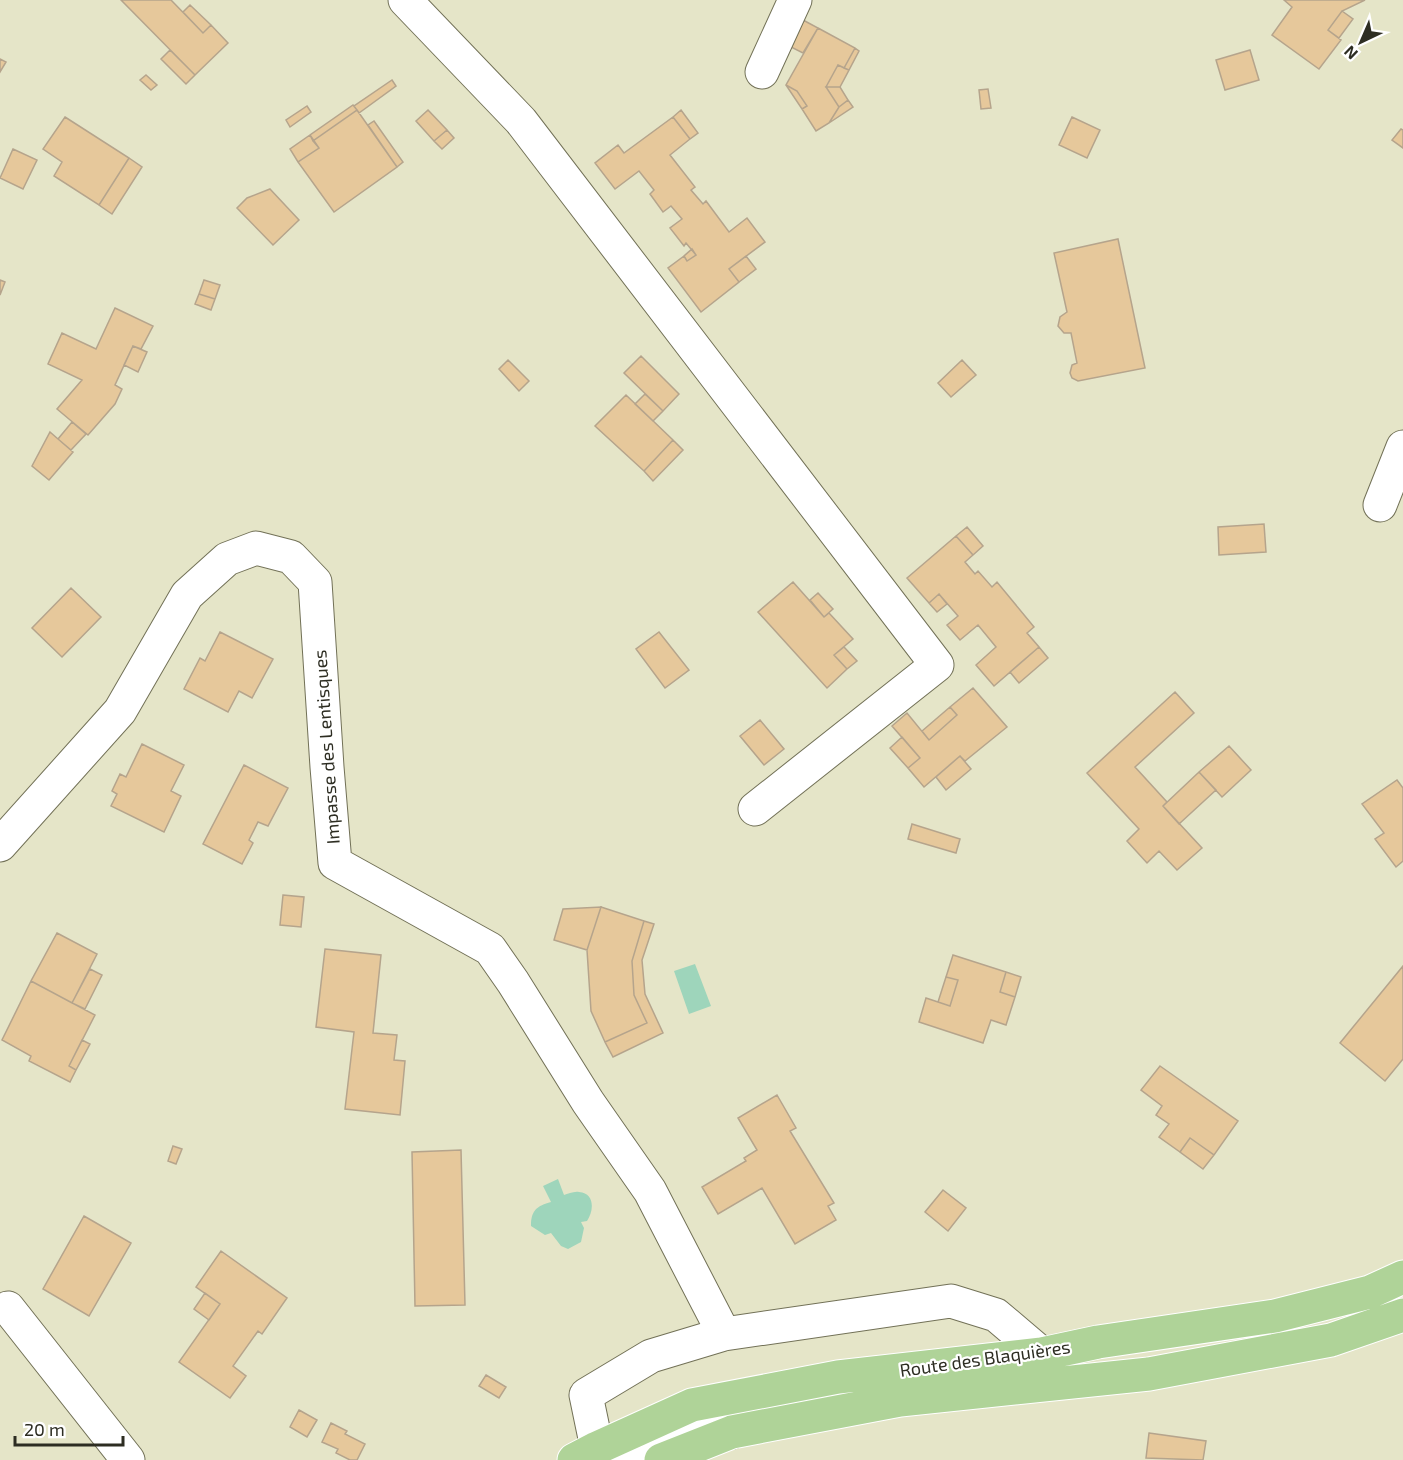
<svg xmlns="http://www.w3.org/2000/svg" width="1403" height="1460" font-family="'Exo 2',sans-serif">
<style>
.water{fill:#9ed5bb}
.building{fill:#e6c89b;stroke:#b5a48c;stroke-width:1.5}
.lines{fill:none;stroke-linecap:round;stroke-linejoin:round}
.minor-casing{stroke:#727157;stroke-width:35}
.major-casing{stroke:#fff;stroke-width:35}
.minor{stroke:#fff;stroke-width:33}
.major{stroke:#afd398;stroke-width:33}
.labels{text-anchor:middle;stroke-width:4.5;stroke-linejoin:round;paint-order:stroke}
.street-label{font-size:18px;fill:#2d2d22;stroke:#fff}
</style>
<rect width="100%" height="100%" fill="#e5e5c8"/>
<!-- water -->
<path class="water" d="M695 964 711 1006 689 1014 674 971Z
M558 1179 564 1195C568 1194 574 1191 579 1192 595 1193 594 1211 587 1221L581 1222 584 1228 581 1242 568 1249 561 1246 551 1233 545 1235 531 1226C531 1210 537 1206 551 1202L543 1186Z"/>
<!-- building -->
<path class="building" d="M121 0H171L203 33 211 25 228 43 195 75Z
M1284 0H1365L1342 11 1328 30 1341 40 1319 69 1272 35 1292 7Z
M190 5 211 25 203 33 183 12Z
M1342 11 1353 19 1339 38 1328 30Z
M803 20 818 28 803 53 789 46Z
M818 28 855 48 844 68 838 65 826 87 839 107 829 123 816 131 802 109 807 106 797 91 786 85Z
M855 48 859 51 849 70 844 68Z
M170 50 195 75 186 84 161 59Z
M1250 50 1259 80 1225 90 1216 60Z
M0 59 6 62 0 72Z
M838 65 849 70 840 87H826Z
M146 75 157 85 151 90 140 80Z
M392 80 396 86 359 113 354 106Z
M786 85 797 91 807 106 802 109Z
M826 87H840L848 100 839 107Z
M988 89 991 108 981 109 979 90Z
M848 100 853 107 829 123 839 107Z
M353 105 357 110 313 141 310 135Z
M307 106 311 112 290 127 286 120Z
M357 110 397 167 334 212 298 162 319 148 313 141Z
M428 110 447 130 434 141 416 121Z
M681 110 698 133 690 139 673 117Z
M65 117 129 158 99 205 54 176 62 162 43 149Z
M673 117 690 139 670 155 695 187 691 190 703 204 706 201 729 232 747 218 765 242 729 269 739 282 701 312 668 268 684 256 687 261 696 255 686 243 684 246 670 228 682 219 671 206 663 212 650 194 654 190 639 171 615 189 595 163 618 145 624 153Z
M1072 117 1100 130 1087 158 1059 145Z
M374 121 403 162 397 167 368 125Z
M1401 129 1403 130V148L1392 140Z
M447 130 454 138 442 149 434 141Z
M310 135 319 148 298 162 290 149Z
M13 149 37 160 23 189 0 178Z
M129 158 142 167 112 214 99 205Z
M270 189 299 220 273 245 237 208 247 198Z
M1118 239 1145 368 1078 381 1072 378 1070 373 1072 365 1077 363 1071 333H1064L1058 326 1060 317 1067 312 1054 253Z
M692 249 696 255 687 261 684 256Z
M746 256 756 269 739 282 729 269Z
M0 280 5 282 0 295Z
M204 280 220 285 215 299 199 294Z
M199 294 215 299 211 310 195 304Z
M115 308 153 326 141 349 133 346 115 385 122 389 115 404 88 435 57 409 82 380 48 364 62 333 96 349Z
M133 346 147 352 138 372 124 365Z
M641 356 679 394 663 411 624 373Z
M508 360 529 381 519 391 499 369Z
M962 360 976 375 951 397 938 383Z
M645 394 663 411 653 421 635 404Z
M626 395 673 440 644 471 595 426Z
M72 422 86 434 71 450 58 439Z
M50 432 73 452 49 480 32 466Z
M673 440 683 450 653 481 644 471Z
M1264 524 1266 552 1219 555 1218 527Z
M967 527 983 546 973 555 956 536Z
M956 536 973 555 965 562 975 574 978 571 992 587 997 582 1034 627 1027 633 1039 647 994 686 976 665 996 647 978 625 960 640 947 625 958 616 939 594 929 603 907 578Z
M793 582 824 617 829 613 853 639 834 655 847 669 827 688 758 612Z
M71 588 101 617 62 657 32 628Z
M818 593 833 609 824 617 810 600Z
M939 594 947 604 937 612 929 603Z
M220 632 273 659 252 698 239 691 228 712 184 689 200 658 205 661Z
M659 632 689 670 665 688 636 649Z
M844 647 857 661 847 669 834 655Z
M1039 647 1048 658 1019 683 1010 672Z
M973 688 1007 727 965 761 960 756 924 787 908 768 920 758 892 726 907 713 929 740 957 715 950 707Z
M1175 692 1194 713 1135 767 1167 802 1163 806 1202 848 1177 870 1159 851 1147 863 1127 841 1139 829 1087 773Z
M950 707 957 715 929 740 922 731Z
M760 720 784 749 764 765 740 736Z
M902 737 920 758 908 768 890 748Z
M142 744 184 765 171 791 181 796 164 832 111 806 117 794 112 791 120 774 126 777Z
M1229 746 1251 770 1222 797 1199 772Z
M960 756 971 769 946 790 936 777Z
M244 765 288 788 268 826 258 822 249 840 253 843 242 864 203 844Z
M1199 772 1216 790 1179 824 1163 806Z
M1397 780 1403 788V861L1396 867 1375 839 1384 833 1362 804Z
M912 824 960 839 956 853 908 839Z
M283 895 304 897 301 927 280 925Z
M601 907 644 921 632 961 634 995 647 1023 605 1042 591 1011 587 950Z
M601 907 587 950 554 940 563 909Z
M644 921 654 924 642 960 645 994 663 1033 613 1057 605 1042 647 1023 634 995 632 961Z
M57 933 97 954 72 1003 31 981Z
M325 949 381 955 373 1033 397 1035 394 1060 405 1061 400 1115 345 1109 354 1032 316 1027Z
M953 955 1006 972 1000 992 1015 997 1006 1025 991 1020 983 1043 919 1022 926 998 950 1006 958 980 946 977Z
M1403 966V1059L1385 1081 1340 1043Z
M90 969 102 975 85 1009 72 1003Z
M1006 972 1021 977 1015 997 1000 992Z
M946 977 958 980 950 1006 938 1002Z
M31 981 95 1015 69 1066 76 1070 70 1082 29 1061 31 1056 2 1040Z
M82 1040 90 1044 76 1070 69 1066Z
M1160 1066 1238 1121 1214 1155 1190 1138 1180 1152 1159 1137 1169 1124 1156 1115 1162 1106 1141 1090Z
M777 1095 796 1128 790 1131 834 1203 828 1206 836 1220 795 1244 762 1188 718 1214 702 1187 746 1161 744 1158 757 1150 738 1118Z
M1190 1138 1214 1155 1203 1169 1180 1152Z
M173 1146 182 1149 176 1164 168 1161Z
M461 1150 465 1305 415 1306 412 1152Z
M943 1190 966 1208 948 1231 925 1212Z
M84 1216 131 1243 89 1316 43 1289Z
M221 1251 287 1298 262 1334 258 1331 233 1366 246 1376 230 1398 179 1362 220 1304 196 1287Z
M205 1293 220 1304 209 1320 194 1309Z
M486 1375 506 1387 499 1398 479 1386Z
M299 1410 317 1420 307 1437 290 1427Z
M331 1423 347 1431 345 1434 365 1444 357 1460H350L336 1453 338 1449 322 1442Z
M1149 1433 1206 1441 1203 1460 1146 1458Z"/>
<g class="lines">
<defs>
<path id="minor" d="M405 0 521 121 937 665 755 809
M762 72 795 0
M1380 505 1403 447
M0 845 120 711 187 595 227 559 256 548 291 557 315 582 327 767 335 863 490 949 513 982 588 1102 650 1191 724 1334
M8 1308 128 1460
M597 1448 612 1452H627L710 1423 732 1432
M589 1460 597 1448 586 1395 651 1356 724 1334 951 1301 996 1315 1042 1354"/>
<path id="major" d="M574 1460 597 1448 692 1405 838 1377 1042 1354 1098 1342 1275 1316 1370 1292 1403 1277
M661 1460 732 1432 900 1400 1149 1374 1331 1340 1403 1315"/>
</defs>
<!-- minor casing -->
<use href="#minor" class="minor-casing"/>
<!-- major casing -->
<use href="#major" class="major-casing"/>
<!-- minor -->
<use href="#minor" class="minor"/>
<!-- major -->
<use href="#major" class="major"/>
</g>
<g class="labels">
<!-- street labels -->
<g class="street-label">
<text transform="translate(327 747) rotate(-94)" y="6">Impasse des Lentisques</text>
<text transform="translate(985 1359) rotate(-8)" y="6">Route des Blaquières</text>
</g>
</g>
<!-- north arrow -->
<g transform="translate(1361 42) rotate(224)" stroke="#ffffff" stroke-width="4.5" paint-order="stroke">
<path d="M0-4.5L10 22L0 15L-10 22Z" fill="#2d2d22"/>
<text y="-9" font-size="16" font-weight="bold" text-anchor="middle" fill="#2d2d22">N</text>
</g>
<!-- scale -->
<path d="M15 1436v9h108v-9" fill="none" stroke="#2d2d22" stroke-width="3"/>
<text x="24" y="1436" font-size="18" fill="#2d2d22" stroke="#ffffff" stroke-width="4.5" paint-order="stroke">20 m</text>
</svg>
